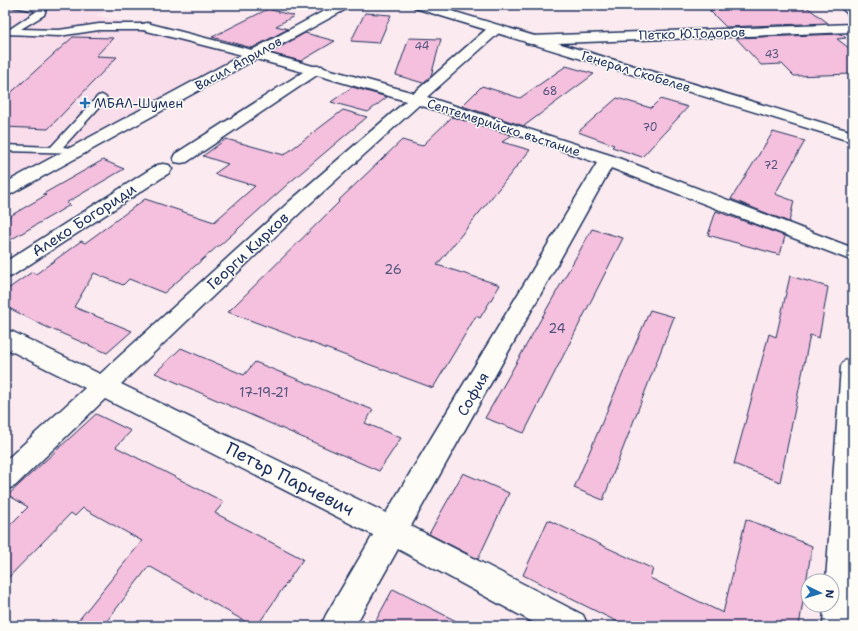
<svg xmlns="http://www.w3.org/2000/svg" width="858" height="631" font-family="'Shantell Sans',sans-serif">
<style>
.built{fill:#f9ddea}
.building{fill:#f5c0dd;stroke:#1b2f5e}
.lines{fill:none;stroke-linecap:round;stroke-linejoin:round}
.service-casing{stroke:#1b2f5e;stroke-width:3}
.minor-casing{stroke:#1b2f5e;stroke-width:3}
.tertiary-casing{stroke:#1b2f5e;stroke-width:3}
.service{fill:#fdfcf7;fill-rule:evenodd}
.minor{fill:#fdfcf7;fill-rule:evenodd}
.tertiary{fill:#fdfcf7;fill-rule:evenodd}
.poi-dot{fill:#1f6fb2;stroke:#fdfcf7;stroke-width:1.5}
.labels{text-anchor:middle;stroke-width:3;stroke-linejoin:round;paint-order:stroke}
.far-number-label{font-size:11px;fill:#52537e}
.far-street-label{font-size:13px;fill:#1b2f5e;stroke:#fdfcf7}
.far-poi-label{font-size:13px;fill:#1b2f5e;stroke:#fdfcf7;text-anchor:start}
.number-label{font-size:13px;fill:#52537e}
.street-label{font-size:15px;fill:#1b2f5e;stroke:#fdfcf7}
.near-street-label{font-size:18px;fill:#1b2f5e;stroke:#fdfcf7}
</style>
<rect width="100%" height="100%" fill="#fbeaef"/>
<filter id="ink" filterUnits="userSpaceOnUse"><feTurbulence type="fractalNoise" baseFrequency=".025" numOctaves="2"/><feDisplacementMap in="SourceGraphic" scale="8" xChannelSelector="R" yChannelSelector="G"/><feConvolveMatrix kernelMatrix="1 2 1 2 8 2 1 2 1" color-interpolation-filters="sRGB"/></filter>
<g filter="url(#ink)">
<!-- built -->
<path class="built" d="M5 5H125L95 15 256 54 5 191Z"/>
<!-- building -->
<path class="building" d="M726 5H804L828 23 726 27 709 10 730 9Z
M268 9 294 16 276 26 288 29 252 48 212 37Z
M365 13 391 15 379 43 351 41Z
M305 33 335 41 301 61 270 53Z
M841 34 846 38 837 39 853 51V74L794 76 782 64 761 65 736 38Z
M73 37 113 38 96 56 117 57 48 129 5 127V98Z
M409 38 441 39 431 76 423 83 396 75Z
M566 66 594 74 524 126 462 106 482 86 520 98Z
M352 87 387 97 368 112 331 102Z
M617 98 651 108 660 99 688 107 642 157 612 147 614 145 578 132Z
M343 110 367 117 289 183 219 246H218L164 293 129 279 123 285 94 273 74 307 132 331 107 353 42 325 5 306V291L32 272 36 274 81 241 85 243 145 199 214 222 255 186 214 174 228 164 203 156 226 139 284 155Z
M452 117 512 135 502 142 530 150 437 265 500 285 480 318 476 316 433 388 228 312 339 202 338 201 402 140 422 146Z
M773 132 805 141 775 194 794 201 789 222 731 199Z
M103 160 124 169 66 203 70 205 5 243V219L46 195 43 194Z
M716 211 785 236 780 255 708 235Z
M592 229 623 238 524 433 485 418Z
M790 276 828 287 819 338 810 335 780 482 734 464 769 334 776 337Z
M650 310 674 317 603 500 574 488Z
M181 348 244 375 255 362 373 410 365 423 401 438 379 471 155 373Z
M96 414 131 431 116 447 224 502 215 513 303 559 257 626H253L149 566 103 626H74L142 541 83 508 75 516 71 513 5 581V530L28 507 8 495Z
M463 473 509 493 478 559 429 534Z
M746 519 812 546 799 626H626L523 575 548 520 653 569 650 578 723 613Z
M393 589 466 626H373Z"/>
<g class="lines">
<defs>
<path id="service" d="M10 5H31L45 7 46 9 44 15 21 29 59 30 99 24H147L151 27 147 30H99L59 36 5 34V28L10 29 37 11 14 7Z
M81 5H90L84 8H81Z
M102 95 107 98 106 100 63 147 80 149 82 151 80 153 5 151V145L51 147 98 96Z"/>
<path id="minor" d="M335 5H350L348 8 266 53 313 66H322L324 68 414 93 490 26H500L501 29 500 32 427 97 613 156 853 248V261L611 168 411 526 583 615 588 626H540L398 549 355 626H321L326 615 373 535 105 399 15 486 5 490V461L85 388 5 348V330L13 332 100 374 289 202 406 101 317 75 187 162 181 163 175 162 173 158 175 154 303 72 256 59 11 194 5 195V183L242 55 143 30 141 27 143 24 147 23 252 50ZM419 105 536 141 597 163 386 513 121 384 303 210Z
M838 5H852L853 6V16L849 15Z
M853 24V32L531 44 526 43 524 40 526 37 531 36Z
M163 164 169 165 172 169 169 173 12 276 5 278V262L157 165Z
M853 357V626H823L824 605H832V581H826L841 366 845 360Z"/>
<path id="tertiary" d="M413 5H432L853 132V142L415 8Z"/>
</defs>
<!-- service casing -->
<use href="#service" class="service-casing"/>
<!-- minor casing -->
<use href="#minor" class="minor-casing"/>
<!-- tertiary casing -->
<use href="#tertiary" class="tertiary-casing"/>
<!-- service -->
<use href="#service" class="service"/>
<!-- minor -->
<use href="#minor" class="minor"/>
<!-- tertiary -->
<use href="#tertiary" class="tertiary"/>
</g>
</g>
<!-- markers -->
<path class="poi-dot" d="M83 97h4v4h4v4h-4v4h-4v-4h-4v-4h4z"/>
<g class="labels">
<!-- far-number labels -->
<g class="far-number-label">
<text x="422" y="50">44</text>
<text x="772" y="58">43</text>
<text x="550" y="95">68</text>
<text x="650" y="131">70</text>
<text x="771" y="169">72</text>
</g>
<!-- far-street labels -->
<g class="far-street-label">
<text transform="translate(692 33) rotate(-2)" y="5">Петко Ю.Тодоров</text>
<text transform="translate(238 63) rotate(-29)" y="5">Васил Априлов</text>
<text transform="translate(636 71) rotate(17)" y="5">Генерал Скобелев</text>
<text transform="translate(504 127) rotate(18)" y="5">Септемврийско въстание</text>
</g>
<!-- far-poi labels -->
<g class="far-poi-label">
<text x="94" y="108">МБАЛ-Шумен</text>
</g>
<!-- number labels -->
<g class="number-label">
<text x="393" y="274">26</text>
<text x="557" y="333">24</text>
<text x="264" y="397">17-19-21</text>
</g>
<!-- street labels -->
<g class="street-label">
<text transform="translate(84 220) rotate(-33)" y="5">Алеко Богориди</text>
<text transform="translate(248 251) rotate(-43)" y="5">Георги Кирков</text>
<text transform="translate(473 394) rotate(-60)" y="5">София</text>
</g>
<!-- near-street labels -->
<g class="near-street-label">
<text transform="translate(290 479) rotate(27)" y="6">Петър Парчевич</text>
</g>
</g>
<!-- margin -->
<rect width="858" height="631" fill="none" stroke="#fdfcf7" stroke-width="20"/>
<rect x="10" y="10" width="838" height="611" fill="none" stroke="#1b2f5e" stroke-width="1.5" filter="url(#ink)"/>
<!-- north arrow -->
<g transform="translate(820 593) rotate(95)"><circle r="19" fill="#fdfcf7" stroke="#a3aaba"/>
<path d="M0-3L7 15L0 10L-7 15Z" fill="#1f6fb2"/>
<text y="-6" font-size="11" font-weight="bold" text-anchor="middle" fill="#1b2f5e">N</text>
</g>
</svg>
